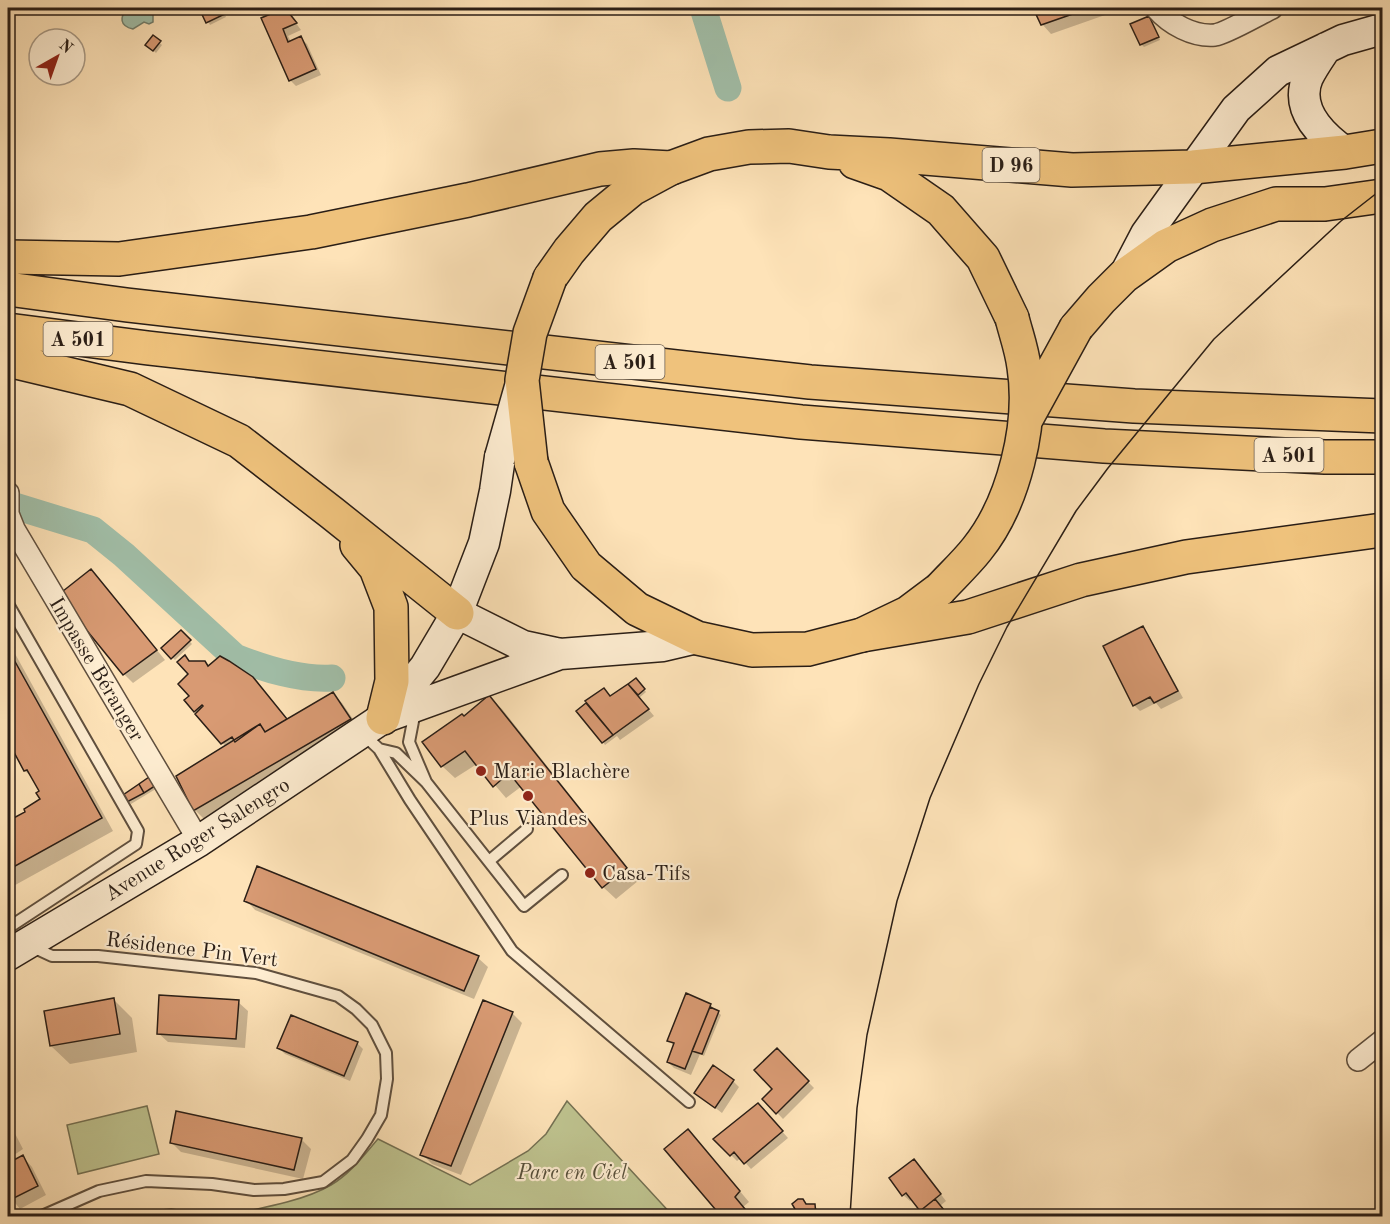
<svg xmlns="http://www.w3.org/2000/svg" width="1390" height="1224" font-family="'Old Standard TT',serif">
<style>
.green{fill:#bfc490;stroke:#747153;stroke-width:1.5}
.water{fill:#a1bfa9;stroke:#717f6e;stroke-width:1.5}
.shadow{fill:#0003}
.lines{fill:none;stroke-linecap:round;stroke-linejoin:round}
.canal{stroke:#a1bfa9;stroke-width:27}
.building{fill:#d89a73;stroke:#2a1e16;stroke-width:1.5}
.lane-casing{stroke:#5f4f3e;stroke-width:14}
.street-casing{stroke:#5f4f3e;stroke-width:24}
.secondary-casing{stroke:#2a1e16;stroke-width:33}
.primary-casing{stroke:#2a1e16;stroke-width:36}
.highway-casing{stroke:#2a1e16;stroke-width:36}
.lane{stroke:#feedd1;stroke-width:10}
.street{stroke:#feedd1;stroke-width:21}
.secondary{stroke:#feedd1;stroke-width:30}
.primary{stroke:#efc27c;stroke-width:33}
.highway{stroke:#efc27c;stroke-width:33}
.tram{stroke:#2a1e16;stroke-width:1.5}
.secondary-bridge-casing{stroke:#2a1e16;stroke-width:33;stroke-linecap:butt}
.primary-bridge-casing{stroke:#2a1e16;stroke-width:36;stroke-linecap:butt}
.secondary-bridge{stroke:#feedd1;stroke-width:30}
.primary-bridge{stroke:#efc27c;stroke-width:33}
.poi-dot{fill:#8f2418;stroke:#feedd1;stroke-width:2}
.labels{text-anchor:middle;stroke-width:4.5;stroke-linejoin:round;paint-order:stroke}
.shield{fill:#feedd1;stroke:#6a5c4e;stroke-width:1.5}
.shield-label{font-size:20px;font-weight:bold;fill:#2a1e16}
.street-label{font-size:21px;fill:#2a1e16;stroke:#feedd1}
.poi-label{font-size:21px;fill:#2a1e16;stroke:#feedd1;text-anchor:start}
.park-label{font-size:21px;font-style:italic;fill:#57503b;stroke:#feedd1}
</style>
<rect width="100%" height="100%" fill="#fee3b8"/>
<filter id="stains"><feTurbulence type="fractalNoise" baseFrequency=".00333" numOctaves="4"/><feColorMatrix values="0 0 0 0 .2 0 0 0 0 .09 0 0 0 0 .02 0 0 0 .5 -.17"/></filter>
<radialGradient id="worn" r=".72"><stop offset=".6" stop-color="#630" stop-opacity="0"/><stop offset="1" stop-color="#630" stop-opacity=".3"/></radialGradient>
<!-- green -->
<path class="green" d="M567 1101 673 1216H223C256 1209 302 1202 331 1185 350 1174 364 1155 378 1139L470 1185 528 1151 546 1134Z
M147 1106 159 1154 78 1174 67 1125Z
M171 1209 221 1216H109L108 1215Z"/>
<!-- water -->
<path class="water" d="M127 8H157L153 15V22L149 24 144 22 133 29C119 26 120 17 127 8Z"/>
<!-- shadow -->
<path class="shadow" d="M201 8H222L226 17 210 25Z
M1034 8H1125L1051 34 1042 24Z
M290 15 301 30 288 36 291 42 300 38 307 44 321 75 296 86 290 80 263 19Z
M1151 20 1160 40 1144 47 1141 44Z
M153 37 162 45 156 53 147 44Z
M100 580 165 660 133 683 124 674Z
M1142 628 1148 634 1183 698 1161 709 1156 703 1140 711 1134 705Z
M181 632 192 644 175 660 163 648Z
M8 641 113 831 8 889V823L27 812 42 800 41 792 35 780 25 771 8 738 10 735 8 731Z
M190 663 252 678 288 720 333 694 342 703 359 728 204 819 195 810 227 748 186 701 191 696Z
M636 680 646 692 639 698 654 716 620 740 617 736 605 745 603 742 595 715 611 697Z
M489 697 502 709 638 881 616 899 603 887 522 786 506 798 477 764 455 778 442 766 464 718Z
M154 780 159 787 131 804 129 801Z
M246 900 478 958 488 967 474 999 255 910Z
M114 1000 132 1018 137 1052 70 1064 51 1046Z
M238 1002 248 1011 245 1048 168 1042 158 1033Z
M484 1002 513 1014 522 1023 461 1175 432 1164 422 1154Z
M710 1005 721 1015 704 1056 700 1054 691 1075 674 1068 668 1062 674 1046 669 1040Z
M357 1043 363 1049 350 1081 285 1054 279 1048Z
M777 1050 814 1088 783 1119 764 1099 774 1089Z
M733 1081 739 1087 722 1113 696 1093Z
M764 1111 788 1138 751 1169 741 1158 737 1161 715 1139Z
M8 1120 23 1149 14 1155 17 1160 23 1157 32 1167 46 1195 20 1209 8 1194Z
M301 1139 311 1149 303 1179 181 1152 171 1142Z
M697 1140 749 1202 743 1207 751 1216H723L666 1149Z
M920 1167 946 1201 940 1206 949 1216H915L922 1211 912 1199 910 1201 903 1195Z
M814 1205 820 1212 821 1216H789L796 1210Z"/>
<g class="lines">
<!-- canal -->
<path class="canal" d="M703 8 728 88
M8 504 93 530 124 555 235 657C265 669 299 680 332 678"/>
</g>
<!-- building -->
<path class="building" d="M199 8H222L225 14 206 23Z
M285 8 297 23 283 29 288 42 301 36 316 69 289 81 261 18Z
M1033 8H1090L1041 25Z
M1149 16 1159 37 1140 45 1130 24Z
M153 35 161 41 153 51 145 45Z
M91 569 157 650 123 675 58 595Z
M1143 626 1178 691 1154 703 1150 697 1133 706 1103 646Z
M181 630 191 640 171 659 161 648Z
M8 649 102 818 8 870V821L25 812 24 809 40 799 36 793 39 791 27 770 24 771 8 741Z
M185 655 189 661H205L208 666 220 656 229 661 253 677 287 719 265 732 260 724 235 742 232 737 221 744 195 714 203 706 202 705 194 712 184 700 189 696 178 684 188 674 177 662Z
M636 678 645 689 638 695 628 684Z
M628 684 649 709 613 735 585 701 604 688 610 696Z
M333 692 351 719 193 811 176 776 260 724 265 732Z
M489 695 627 868 602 888 509 773 493 787 465 751 441 767 422 742 462 714 464 716Z
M586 703 613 735 602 743 576 711Z
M152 775 158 784 144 793 139 784Z
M139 784 144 793 127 802 123 795Z
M257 866 479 956 464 991 244 901Z
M686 993 711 1004 685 1069 667 1062 674 1043 667 1041Z
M159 995 239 1000 236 1039 157 1034Z
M114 998 120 1034 50 1046 44 1011Z
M483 1000 513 1012 451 1166 420 1155Z
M710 1007 719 1011 702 1054 692 1051Z
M291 1015 358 1042 344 1076 277 1048Z
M777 1048 809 1081 776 1114 762 1099 772 1089 754 1070Z
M713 1065 734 1080 715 1108 694 1093Z
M758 1103 783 1131 744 1164 734 1152 730 1156 713 1139Z
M176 1111 302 1138 294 1170 170 1143Z
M688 1129 740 1191 735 1197 750 1215 749 1216H721L664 1149Z
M8 1149 14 1160 23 1155 38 1186 10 1200 8 1195Z
M914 1159 941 1194 920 1211 906 1193 902 1196 889 1178Z
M798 1199H803L806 1204H815L816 1216H786L795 1209 792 1204Z
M935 1199 949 1216H913L920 1211Z"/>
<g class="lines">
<defs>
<path id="lane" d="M8 604 138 831 136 844 8 928
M364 735 379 749 410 800 512 951 689 1102
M379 749 396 753 426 782 409 742 415 711
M426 782 524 906 562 875
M489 861 527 829
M33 944 39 950 52 956H98L256 973 338 996 356 1009 372 1025 386 1053 387 1079 381 1115 367 1139 352 1160 323 1182 284 1189 254 1190 212 1184 146 1181 99 1191 42 1216"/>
<path id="street" d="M1156 8C1170 24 1193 37 1215 35 1227 33 1259 14 1272 8
M8 493V514L14 529 199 841
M1358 1060 1382 1041"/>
<path id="secondary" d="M1326 48C1320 57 1313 67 1308 77 1294 109 1321 135 1345 152
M1124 276 1146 234 1236 109 1278 71 1343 40 1382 29
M457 613 523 646 560 654
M385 716 425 667 457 613 484 543 495 491 500 457
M8 955 199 841 383 718 560 654 663 646 697 638"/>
<path id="primary" d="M855 162 889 174 941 210 983 258 1012 318
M550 278 569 251 598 217 632 189 671 168 709 154 749 147 789 146 829 152 889 155 1072 170 1193 167 1345 152 1382 146
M1076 328 1101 299 1124 276 1166 246 1212 225 1276 204H1325L1382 196
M531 462 548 511 586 566 637 609 697 638 752 650 808 649 862 635 908 613 940 589"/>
<path id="highway" d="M8 257 119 259 311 232 468 200 600 169 634 166 671 168
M8 289 127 305 810 382 1134 406 1382 416
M8 330 148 348 801 422 1104 446 1325 457H1382
M8 360 130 389 239 441 332 513 457 613
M357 545 376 568 391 607 392 681 383 718
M862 635 968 617 1081 580 1186 557 1382 530"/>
</defs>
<!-- lane casing -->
<use href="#lane" class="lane-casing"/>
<!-- street casing -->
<use href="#street" class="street-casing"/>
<!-- secondary casing -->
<use href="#secondary" class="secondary-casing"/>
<!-- primary casing -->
<use href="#primary" class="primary-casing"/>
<!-- highway casing -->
<use href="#highway" class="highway-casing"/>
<!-- lane -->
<use href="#lane" class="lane"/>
<!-- street -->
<use href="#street" class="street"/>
<!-- secondary -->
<use href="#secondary" class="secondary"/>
<!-- primary -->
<use href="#primary" class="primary"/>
<!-- highway -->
<use href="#highway" class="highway"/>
<!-- tram -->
<path class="tram" d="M850 1216 857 1108 867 1035 897 901 930 798 979 684 1007 627 1076 511 1108 468 1214 339 1341 221 1382 189"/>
<defs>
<path id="secondary-bridge" d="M500 457 521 383"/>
<path id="primary-bridge" d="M1025 421 1076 328
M531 462 522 380 530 333 550 278
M940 589C952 576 966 563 977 549 1014 503 1033 424 1024 367 1022 350 1016 334 1012 318"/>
</defs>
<!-- secondary-bridge casing -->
<use href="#secondary-bridge" class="secondary-bridge-casing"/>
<!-- primary-bridge casing -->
<use href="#primary-bridge" class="primary-bridge-casing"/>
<!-- secondary-bridge -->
<use href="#secondary-bridge" class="secondary-bridge"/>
<!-- primary-bridge -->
<use href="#primary-bridge" class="primary-bridge"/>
</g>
<!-- markers -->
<g class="poi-dot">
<circle cx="481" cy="771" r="6"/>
<circle cx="528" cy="796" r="6"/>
<circle cx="590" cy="873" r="6"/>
</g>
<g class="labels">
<!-- shield labels -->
<g class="shield">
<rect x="982.5" y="148" width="57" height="34" rx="4.5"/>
<rect x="43.5" y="322" width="69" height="34" rx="4.5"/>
<rect x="595.5" y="345" width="69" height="34" rx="4.5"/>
<rect x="1254.5" y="438" width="69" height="34" rx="4.5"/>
</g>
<g class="shield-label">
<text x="1011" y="172">D 96</text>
<text x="78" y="346">A 501</text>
<text x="630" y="369">A 501</text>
<text x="1289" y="462">A 501</text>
</g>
<!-- street labels -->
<g class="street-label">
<text transform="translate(97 669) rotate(59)" y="7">Impasse Béranger</text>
<text transform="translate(197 839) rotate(-32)" y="7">Avenue Roger Salengro</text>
<text transform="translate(192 949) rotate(7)" y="7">Résidence Pin Vert</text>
</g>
<!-- poi labels -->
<g class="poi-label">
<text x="493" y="778">Marie Blachère</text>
<text x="528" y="825" text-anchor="middle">Plus Viandes</text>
<text x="602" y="880">Casa-Tifs</text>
</g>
<!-- park labels -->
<g class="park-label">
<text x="572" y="1179">Parc en Ciel</text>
</g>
</g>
<!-- margin -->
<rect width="1390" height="1224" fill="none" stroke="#fee3b8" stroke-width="30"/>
<rect x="9" y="9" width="1372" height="1206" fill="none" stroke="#2a1e16" stroke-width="3"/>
<rect x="15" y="15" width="1360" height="1194" fill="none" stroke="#2a1e16" stroke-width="1.5"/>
<!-- north arrow -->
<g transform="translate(57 57) rotate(40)"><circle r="28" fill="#feedd1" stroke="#a99a86" stroke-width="1.5"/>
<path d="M0-4.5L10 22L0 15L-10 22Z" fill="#8f2418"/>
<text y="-9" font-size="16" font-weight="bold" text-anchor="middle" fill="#2a1e16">N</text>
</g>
<rect width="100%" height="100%" filter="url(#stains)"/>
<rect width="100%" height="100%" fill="url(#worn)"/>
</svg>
